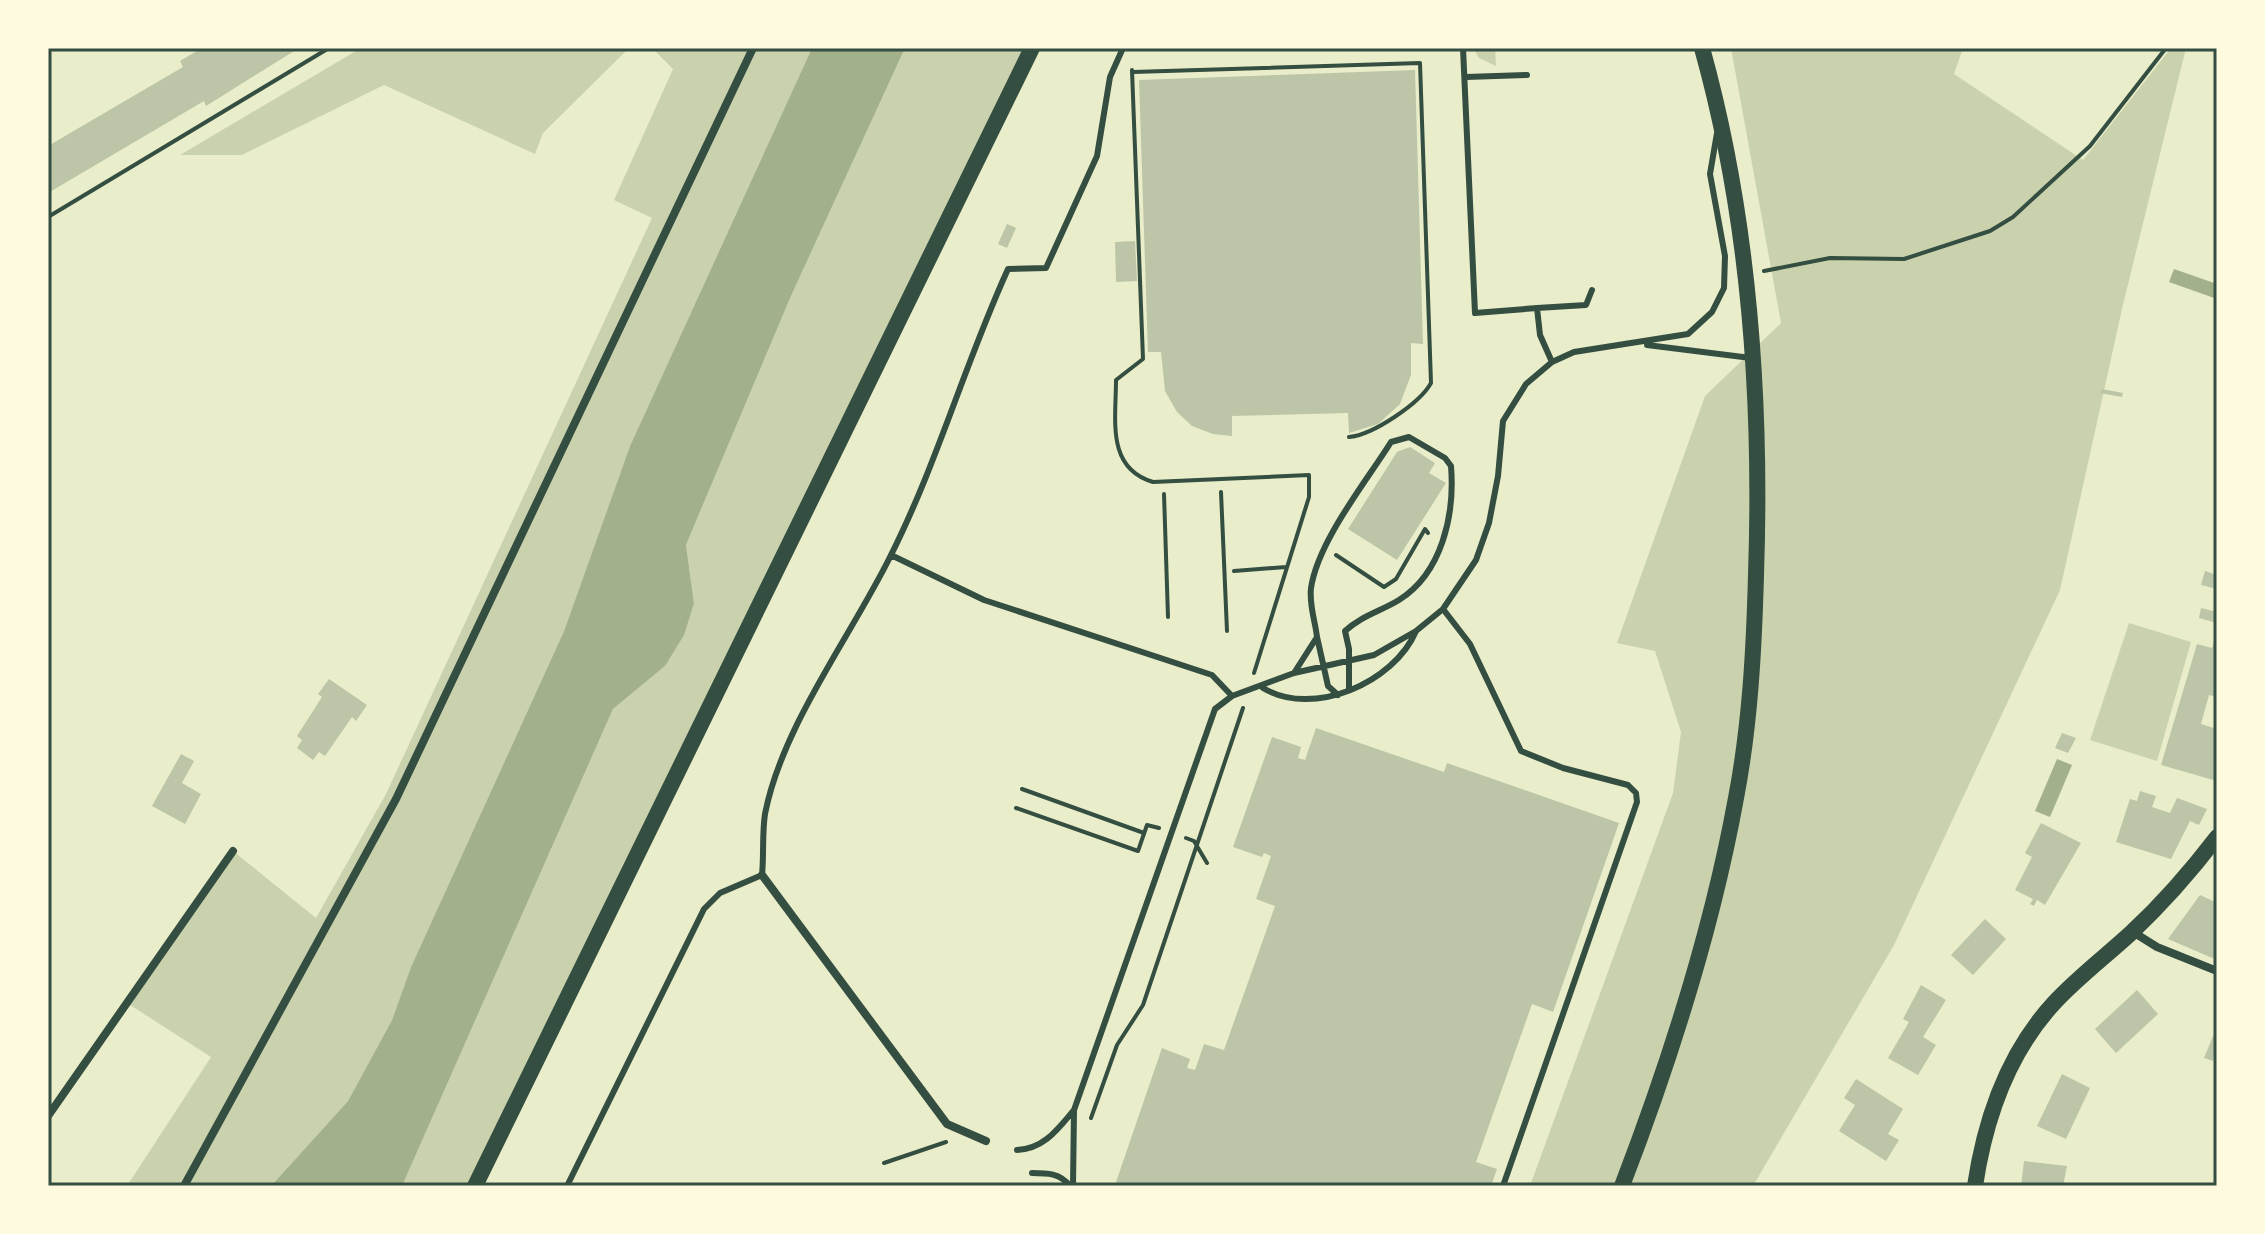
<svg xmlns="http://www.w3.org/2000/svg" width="2265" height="1234" font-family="Quicksand,sans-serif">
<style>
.green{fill:#cad2ad}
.water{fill:#a3b18a}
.building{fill:#bcc5a7}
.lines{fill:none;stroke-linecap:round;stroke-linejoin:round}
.path{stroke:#344e41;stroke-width:4}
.service{stroke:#344e41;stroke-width:6}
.minor{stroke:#344e41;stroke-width:8}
.secondary{stroke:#344e41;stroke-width:16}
.neatline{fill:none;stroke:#344e41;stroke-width:3}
</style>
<rect width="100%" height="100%" fill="#e9edc9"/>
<!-- green -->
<path class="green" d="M361 48H629L543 133 535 154 384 85 242 155H180Z
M652 48H812L630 446 564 631 411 967 392 1020 348 1101 271 1186H127L211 1057 127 1003 233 851 316 918 386 794 652 218 614 200 673 69Z
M905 48H1032L475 1186H402L613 709 665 666 694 603 686 545 791 296Z
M1473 48H1495L1496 66 1479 58Z
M1731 48H1963L1954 74 2083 160 2171 48H2186L2122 309 2060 590 1894 945 1753 1186H1530L1673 793 1681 732 1655 651 1617 643 1705 396 1781 323Z
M2129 623 2191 642 2157 761 2090 740Z"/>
<!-- water -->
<path class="water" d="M812 48H905L791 296 686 545 694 603 684 635 665 666 613 709 402 1186H271L348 1101 392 1020 411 967 564 631 630 446Z
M2174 269 2217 284V299L2169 282Z
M2057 759 2072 765 2050 817 2035 811Z"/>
<!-- building -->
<path class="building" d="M202 48H299L206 106 204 101 48 193V146L183 67 180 61Z
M1415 70 1423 344 1411 343V375L1400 404 1378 424 1349 433 1348 413 1232 416V436L1213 434 1192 426 1177 412 1165 391 1161 352H1148L1139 80Z
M1007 224 1016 228 1007 248 998 244Z
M1135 241 1137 281 1116 282 1115 242Z
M2102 389 2123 393 2122 397 2100 393Z
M1410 447 1435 463 1429 473 1446 483 1397 560 1348 529 1397 452Z
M2205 571 2217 575V589L2201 585Z
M2201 608 2217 612V623L2199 618Z
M2216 635 2217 697 2209 695 2201 724 2217 729V781L2161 765 2197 644 2212 648Z
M329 679 367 705 356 721 352 717 325 756 319 752 313 760 297 748 302 740 297 736 322 697 318 694Z
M1316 728 1444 772 1447 763 1619 823 1553 1012 1532 1004 1476 1162 1497 1169 1491 1186H1127L1116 1182 1162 1048 1190 1059 1187 1068 1195 1070 1204 1044 1224 1050 1275 906 1256 899 1271 856 1264 853 1262 857 1233 847 1272 737 1301 747 1298 758 1305 760Z
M2062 733 2076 738 2068 753 2055 748Z
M181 754 194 761 182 783 201 794 185 824 152 806Z
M2140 791 2156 796 2152 807 2170 813 2177 798 2207 809 2199 825 2190 821 2171 859 2116 842 2130 799 2137 801Z
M2041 823 2081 843 2045 905 2037 900 2034 906 2030 904 2033 899 2015 890 2032 857 2025 853Z
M2200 895 2217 903V960L2168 939Z
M1985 919 2006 939 1973 975 1951 955Z
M1921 985 1946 1000 1923 1037 1936 1045 1918 1075 1888 1058 1909 1022 1903 1019Z
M2137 990 2158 1014 2116 1053 2095 1029Z
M2213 1036 2217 1040 2213 1061 2204 1058Z
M2062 1074 2090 1088 2066 1139 2037 1126Z
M1856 1079 1903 1109 1888 1134 1899 1140 1886 1161 1839 1131 1855 1105 1844 1098Z
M2024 1161 2067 1166 2063 1186H2021Z"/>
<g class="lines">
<!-- path -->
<path class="path" d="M1132 70 1143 359 1116 380C1116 420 1106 468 1153 482L1309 475V497L1254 673
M1133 72 1420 63 1431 383C1420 403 1373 435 1349 437
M48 217 329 48
M1764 271 1830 258 1904 259 1990 231 2013 217 2090 146 2166 48
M1221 492 1227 631
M1164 494 1168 617
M1336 555 1384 587 1396 579 1425 529 1428 533
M1234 571 1286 567
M1022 789 1144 833
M1016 808 1138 851 1147 825 1159 828
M1186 838 1194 841 1207 863
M1091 1118 1117 1045 1143 1005 1243 708
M884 1163 946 1142"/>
<!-- service -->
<path class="service" d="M1463 48 1475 313 1537 308 1540 335 1552 362
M1466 77 1527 75
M1537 308 1586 305 1592 290
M1647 345 1751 358
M891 555 984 600 1212 675 1232 696 1294 673 1374 655 1416 631 1443 609 1476 560 1489 523 1498 476 1503 421 1526 384 1552 362 1574 352 1688 334 1712 312 1724 288 1725 256 1710 174 1717 133
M1443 609 1470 644 1521 751 1563 768 1628 785 1636 793 1637 802 1503 1186
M1317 637 1328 686 1338 695
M1294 673 1317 637C1315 620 1309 605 1311 588 1318 541 1366 482 1391 442L1409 437 1445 458 1451 466C1455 515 1442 573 1399 600 1381 611 1361 616 1345 631L1349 649V690
M1263 688C1313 718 1394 683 1416 631
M1017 1150C1044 1149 1058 1129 1074 1110
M1032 1173C1047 1173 1060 1173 1070 1186
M567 1186 704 909 720 893 762 875C764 855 762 833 765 814 782 726 851 636 890 557 937 464 965 363 1008 269L1046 268 1097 156 1110 77 1123 48
M1073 1186 1074 1110 1215 709 1232 696"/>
<!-- minor -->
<path class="minor" d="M762 875 947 1124 986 1141
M2133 932 2157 947 2217 971
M48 1116 233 851
M184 1186 396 799 753 48"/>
<!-- secondary -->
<path class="secondary" d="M475 1186 1032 48
M1622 1186C1670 1061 1712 930 1736 798 1750 725 1754 650 1756 575 1762 398 1750 220 1702 48
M1975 1186C1985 1119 2007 1054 2054 1003 2077 978 2106 956 2131 933 2162 904 2191 871 2217 837"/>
</g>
<!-- border -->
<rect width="2265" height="1234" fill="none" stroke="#fefae0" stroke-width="100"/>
<rect x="50" y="50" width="2165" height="1134" class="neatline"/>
</svg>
